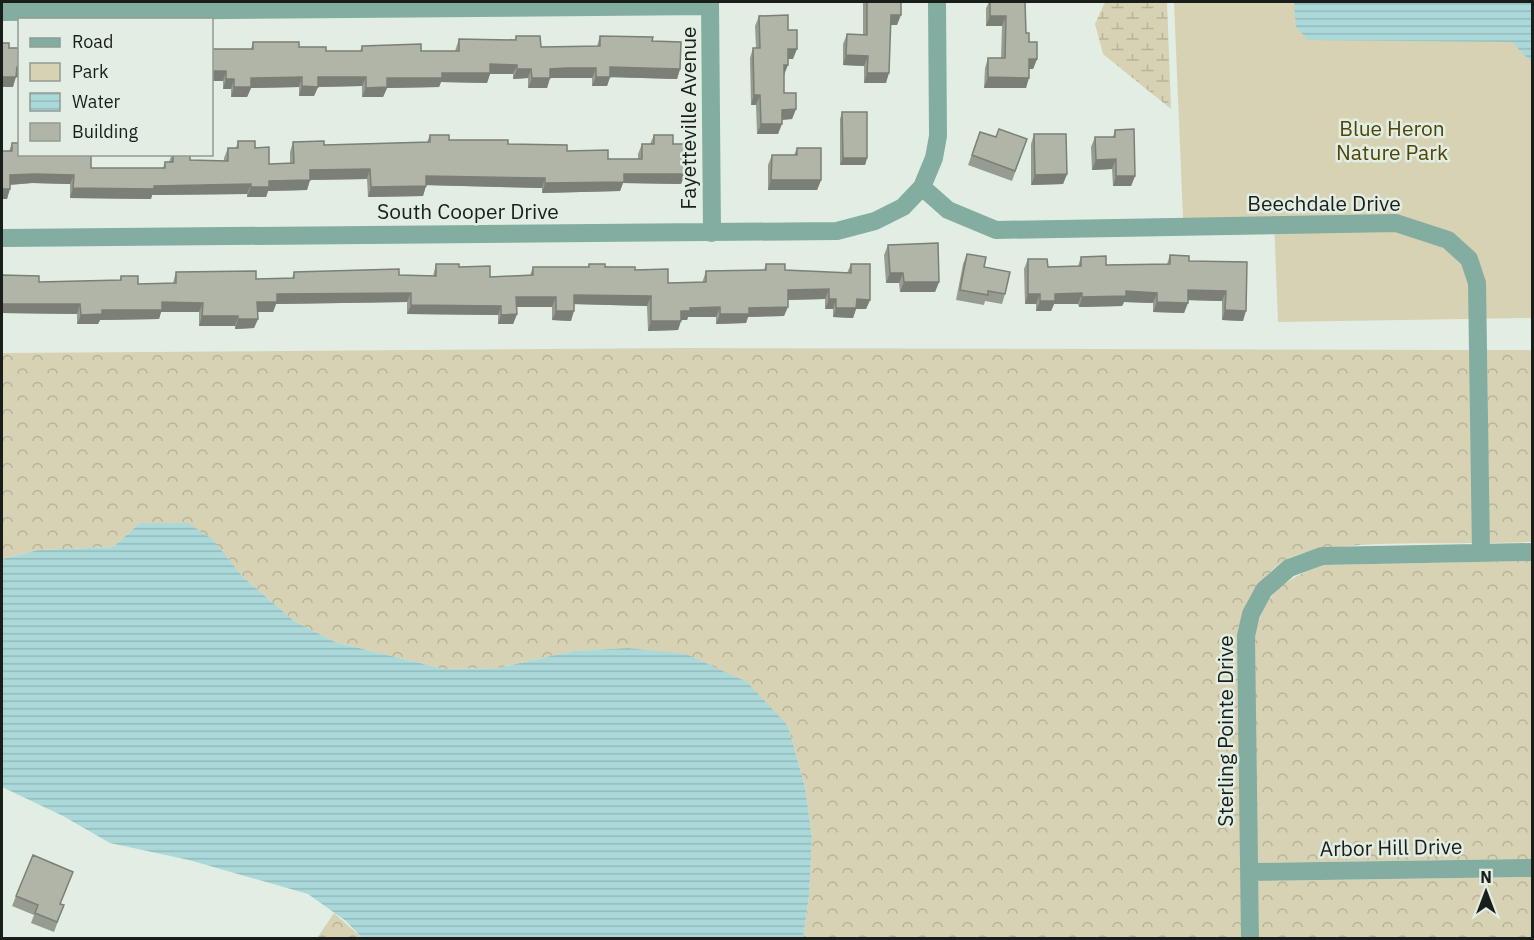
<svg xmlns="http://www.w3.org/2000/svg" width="1534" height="940" font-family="'IBM Plex Sans',sans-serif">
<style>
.forest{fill:url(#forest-crowns)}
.wetland{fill:url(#wetland-marsh)}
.park{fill:#d7d2b4}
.water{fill:url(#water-rules)}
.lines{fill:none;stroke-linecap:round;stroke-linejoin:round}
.minor{stroke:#83ada0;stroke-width:18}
.wall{fill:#979c90}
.shaded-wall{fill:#7b7f76}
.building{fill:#b0b5a8;stroke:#7b7f76;stroke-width:1.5}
.labels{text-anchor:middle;stroke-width:5;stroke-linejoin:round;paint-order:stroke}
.street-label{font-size:21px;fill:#191e1a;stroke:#e2eee3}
.park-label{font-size:21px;fill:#4f4507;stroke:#e2eee3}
</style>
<defs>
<pattern id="forest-crowns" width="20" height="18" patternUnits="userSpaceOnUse" patternTransform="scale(1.5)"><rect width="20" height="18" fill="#d7d2b4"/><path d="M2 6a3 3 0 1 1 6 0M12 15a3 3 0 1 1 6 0" fill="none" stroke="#b8b49a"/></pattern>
<pattern id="wetland-marsh" width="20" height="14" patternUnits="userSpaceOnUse" patternTransform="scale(1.5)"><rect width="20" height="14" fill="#d7d2b4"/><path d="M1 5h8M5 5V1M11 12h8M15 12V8" fill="none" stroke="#b8b49a"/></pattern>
<pattern id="water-rules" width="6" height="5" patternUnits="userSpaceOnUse" patternTransform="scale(1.5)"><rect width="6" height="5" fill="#abd9da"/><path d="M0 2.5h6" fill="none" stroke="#93baba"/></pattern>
</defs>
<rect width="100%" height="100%" fill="#e2eee3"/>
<!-- forest -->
<path class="forest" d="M688 348 1470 350 1473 543C1429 544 1315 539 1282 562 1264 575 1254 592 1243 612L1242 938H803L809 896 812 838 805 787 788 726 686 655 628 648 573 651 498 668 444 669 335 642 294 621 243 577 212 540 140 523 113 547 38 550 2 559V353Z
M1487 350H1532V542L1489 543Z
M1532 561V859L1257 863 1254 637C1265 593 1282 580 1323 565Z
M1532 877V938H1259L1258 881Z
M334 913 362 938H317Z"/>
<!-- wetland -->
<path class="wetland" d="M1105 2H1167L1171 109 1103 54 1095 24Z"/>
<!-- park -->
<path class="park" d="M1174 2H1532V318L1278 322 1274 218H1183Z"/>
<!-- water -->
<path class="water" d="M1294 2H1532V63L1512 42 1308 40 1296 27Z
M140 523H188L212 539 243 577 294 621 335 642 444 669 498 668 573 651 628 648 686 654 747 682 788 726 805 787 812 838 809 896 803 938H362L346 921 308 894 189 860 110 843 63 816 2 787V559L38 550 113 547Z"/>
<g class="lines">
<!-- minor -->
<path class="minor" d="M710 2 712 233
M2 12 710 6
M922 187 948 210 996 230 1396 223 1448 240 1469 259 1477 283 1481 552
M2 238 837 231 875 221 903 207 922 187 934 158 938 136 937 2
M1249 872 1532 868
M1250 938 1246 636 1251 614 1264 590 1289 568 1322 556 1532 552"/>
</g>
<!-- wall -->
<path class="wall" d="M863 2H901L897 25H891L886 83H864V66L843 65V44L847 34 863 35Z
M989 2H1025L1026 33 1029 42 1037 59 1033 69H1029L1026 88H984L985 68 988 58H1001L1002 26H986V8Z
M759 16 788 30 793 59H788L784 75V93L796 109 792 119 782 120 778 134H757L756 105H751L750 58 753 48H756L755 26Z
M516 36 541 47 597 46 600 36 652 41 680 69 677 79 610 77 607 86H592V78H550L547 88H528V78L513 79V74H490L487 83 441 82 439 87 387 88 383 97H362V86L318 87 314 96H299V87L251 88 247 97H231V89H223V81H212L251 49 253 42 299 47 326 51H360L362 46 421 51H455L459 39 515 40Z
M842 112 867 158 865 165H840V119Z
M1115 130 1135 176 1131 186H1113L1112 169 1092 170 1091 147 1095 137H1113Z
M980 132 996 137 1027 139 1012 181 968 165Z
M1034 134 1067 174 1063 184 1031 185V144Z
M430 135 449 140 508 144 567 151 608 159H638V154L642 144H650L654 135 673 144 681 184 623 183 620 191 542 193V188L426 185 423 196 368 197 367 179 310 180 307 190 268 191 266 197H247V194L152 195 151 199 70 198V184L32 183 10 185 7 199H2V151H9L12 143 91 168H163L165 162H169L172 154H190V160L224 161V158L228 148H236L238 141 255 148 269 164H290V152L293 142 324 145 427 142Z
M797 148 821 180 817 190H768V165L772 155H794Z
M888 245 939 282 935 292H900L899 283H886L884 255Z
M967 254 984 267 1005 294 1002 304 985 301 984 305 956 300 963 264Z
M1170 255 1189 261 1247 262 1243 321 1222 320V301L1188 300 1184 313 1153 312V303L1124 302 1122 306 1079 307 1078 304H1054L1051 311H1036V304H1025L1024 269 1028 259 1048 267 1078 266 1081 257 1106 265 1167 264Z
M436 264 459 267 490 277 530 275 533 267H588L589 264 635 270 668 283H702L706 271 764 270 766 264 785 270 847 273 851 264 870 300 866 309H856L853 318 833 317V309H825V299L788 300 784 316 748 317 746 323 716 324V317H688L687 320H681L678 330 648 331 647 306 574 304 571 321 552 320V307H516L517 314 513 324H498V315L407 314V302L276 304 273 312H258V319L254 328 235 329V326H199V312H161L159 319 100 320 98 324H77V314L2 313V275L39 282 120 280 121 276 138 284 173 283 176 272 256 279 292 278 294 272 433 276Z
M69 882 60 904 64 905 54 932 31 923 34 915 12 906 16 896Z"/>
<!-- shaded-wall -->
<path class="shaded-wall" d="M891 15H901L897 25H887Z
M990 16H1006L1002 26H986Z
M788 49H797L793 59H784Z
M846 55 868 56 864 66 843 65Z
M1029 59H1037L1033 69H1026Z
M490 64 517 65 513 74H490L487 83 441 82 439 87 387 88 383 97H362L366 88 387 78 442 73Z
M784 65H788L784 75Z
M17 67H20V77H13Z
M610 67 680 69 677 79 607 77Z
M566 68H596L592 78H550L547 88H528L532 78 550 69Z
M517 69H531L528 78 513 79Z
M212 71H226L223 81H212Z
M867 73H889L886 83H864Z
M2 77H16L13 87H2Z
M302 77 299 87 251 88 247 97H231L234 87 251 78Z
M318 77H366L362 86 318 87 314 96H299L302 86Z
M596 77H610L607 86H592Z
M988 77 1029 78 1026 88H984Z
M226 79H234L231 89H223Z
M754 95H760L756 105H751Z
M796 109 792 119 778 120 782 110Z
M761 124H782L778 134H757Z
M843 158H867L865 165H840Z
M1116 159 1112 169 1092 170 1096 160Z
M370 169 367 179 306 180 310 170Z
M35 174 74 175 70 184 32 183 6 185 10 175Z
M624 174H685L681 184 623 183 620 191 542 193 545 183Z
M1067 174 1063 184 1031 185 1035 175Z
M426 176 545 178 542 188 423 185Z
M1116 176H1135L1131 186H1113Z
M310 180 307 190 268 191 266 197H247L251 187 269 181Z
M771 180H821L817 190H768Z
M251 184 247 194 152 195 151 199 70 198 73 188Z
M426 186 423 196 368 197 371 187Z
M2 189H10L7 199H2Z
M890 273H903L899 283H886Z
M904 282H939L935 292H900Z
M829 289 825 299 784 300 788 290Z
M1188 290 1226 291 1222 301 1184 300Z
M1126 291 1157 293 1153 303 1124 302 1122 306 1079 307 1082 297Z
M411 293 407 302 276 304 273 312H254L257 302 277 294Z
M1082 293 1078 304H1054L1051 311H1036L1040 301 1055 294Z
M1028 294H1040L1036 304H1025Z
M574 295 651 296 647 306 571 304Z
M516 297H556L552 307H513Z
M829 299H836L833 309H825Z
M857 299 870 300 866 309H856L853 318 833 317 836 308Z
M162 302 203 303 199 312H161L159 319 100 320 98 324H77L81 315 102 310Z
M1157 302 1188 303 1184 313 1153 312Z
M2 304H80L77 314 2 313Z
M411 305 501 306 498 315 407 314Z
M720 307 716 317H688L687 320H677L681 311 690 308Z
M788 307 784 316 748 317 746 323 716 324 720 314 749 308Z
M1225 310 1246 311 1243 321 1222 320Z
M556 311H574L571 321 552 320Z
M517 314 513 324H498L501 315Z
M202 316H238L235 326H199Z
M238 319H258L254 328 235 329Z
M651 321H681L678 330 648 331Z"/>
<!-- building -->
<path class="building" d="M867 2H901V15H891L889 73H867L868 56 846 55 847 34 867 35Z
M990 2H1025L1026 33H1029V42H1037V59H1029V78L988 77V58H1005L1006 16H990Z
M788 15V30H797V49H788V65H784V93H796V109L782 110V124H761L760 95H754L753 48H760L759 16Z
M516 36H540L541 47 600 46V36L653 37 652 41 681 42 680 69 610 67V77H596V68H566L550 69V78H532L531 69H517V65L490 64V73H442V78H387V87L366 88V77H318V87L302 86V77L251 78V87H234V79H226V71H212V49H253V42H299V47H326V51H362V46L421 44V51H459V39L516 40Z
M2 43H9V48H20V67H17L16 77H2Z
M842 112H867V158H843Z
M999 129 1027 139 1015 171 972 155 980 132 996 137Z
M1134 129 1135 176H1116V159L1096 160 1095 137H1115V130Z
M1034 134H1066L1067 174 1035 175Z
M430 135H449V140H508V144L567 145V151L608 150V159H642V144H654V135H673V144H685V174H624V182L545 183V178L426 176V186L371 187 370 169 310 170V180L269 181V187H251V184L154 186V189L73 188 74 175 35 174 10 175V189H2V151H12V143H20V154H91V168H165V162H173V154H190V160L228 161V148H238V141H255V148L269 147V164L294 163 293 142 324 141V145L430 142Z
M797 148H821V180H771L772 155H797Z
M938 243 939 282H904L903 273H890L888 245Z
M967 254 986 257 984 267 1010 272 1005 294 988 291V295L960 290Z
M1170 255 1189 256V261L1247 262 1246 311 1225 310 1226 291 1188 290V303L1157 302V293L1126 291V296L1082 297V293L1055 294V301H1040V294H1028V259H1047L1048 267 1081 266V257L1106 256V265L1170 264Z
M436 264H459V267L490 266V277L533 275V267H589V264H605V267H635V270L668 269V283L706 282V271L766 270V264H785V270L851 273V264H870V300L857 299 856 308H836V299H829V289L788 290V307L749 308V314H720V307L690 308V311H681V321H651V296L574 295V311H556V297H516L517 314 501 315V306L411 305V293L277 294V302H257L258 319H238V316H202L203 303 162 302V310H102V314L81 315 80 304H2V275L39 276V282L121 280V276H138V284L176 283V272L256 271V279L294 278V272L399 269V275L436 276Z
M33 855 73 872 60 904 64 905 57 922 35 913 38 905 16 896Z"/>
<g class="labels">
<!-- street labels -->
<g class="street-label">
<text transform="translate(689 118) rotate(-90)" y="7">Fayetteville Avenue</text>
<text x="1324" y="211">Beechdale Drive</text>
<text x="468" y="219">South Cooper Drive</text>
<text transform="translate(1226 731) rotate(-90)" y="7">Sterling Pointe Drive</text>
<text transform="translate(1391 848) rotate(-1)" y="7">Arbor Hill Drive</text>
</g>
<!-- park labels -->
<g class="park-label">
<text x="1392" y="136">Blue Heron<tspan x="1392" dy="24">Nature Park</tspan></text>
</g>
</g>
<!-- border -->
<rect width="1534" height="940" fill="none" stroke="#191e1a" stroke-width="6"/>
<!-- legend -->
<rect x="18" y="18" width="195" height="138" fill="#e2eee3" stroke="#929b93" stroke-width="1.5"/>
<rect x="30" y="38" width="30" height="9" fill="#83ada0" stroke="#929b93" stroke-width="1.5"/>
<text x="72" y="48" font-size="18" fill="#191e1a">Road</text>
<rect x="30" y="63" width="30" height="18" fill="#d7d2b4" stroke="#929b93" stroke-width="1.5"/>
<text x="72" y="78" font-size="18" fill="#191e1a">Park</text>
<rect x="30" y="93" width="30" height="18" fill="url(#water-rules)" stroke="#929b93" stroke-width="1.5"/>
<text x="72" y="108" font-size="18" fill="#191e1a">Water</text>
<rect x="30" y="123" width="30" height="18" fill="#b0b5a8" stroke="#929b93" stroke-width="1.5"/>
<text x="72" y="138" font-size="18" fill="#191e1a">Building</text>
<!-- north arrow -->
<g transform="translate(1486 892)" stroke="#e2eee3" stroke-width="4.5" paint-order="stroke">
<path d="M0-4.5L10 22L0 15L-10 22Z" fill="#191e1a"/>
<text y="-9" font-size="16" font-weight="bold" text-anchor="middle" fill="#191e1a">N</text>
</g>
</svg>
